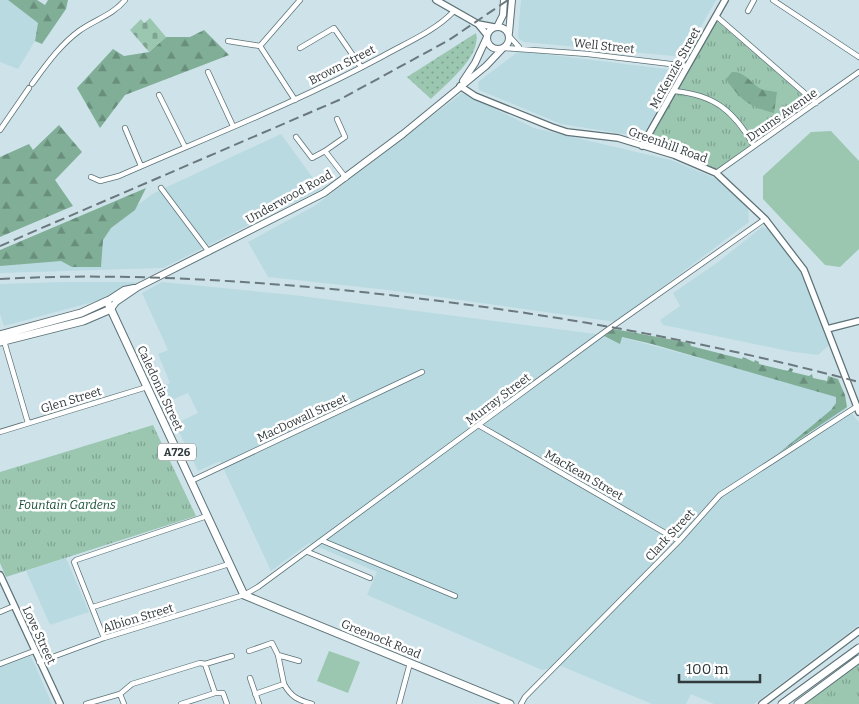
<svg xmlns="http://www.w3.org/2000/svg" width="859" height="704" font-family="Bitter,serif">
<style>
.built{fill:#badae1}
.grass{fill:url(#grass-tufts)}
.forest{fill:url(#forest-firs)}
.cemetery{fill:url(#cemetery-stones)}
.garden{fill:url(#garden-dots)}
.pitch{fill:#9bc7b1}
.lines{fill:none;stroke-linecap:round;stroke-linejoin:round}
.minor-casing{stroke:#5d7277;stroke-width:6}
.tertiary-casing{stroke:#5d7277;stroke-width:8}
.secondary-casing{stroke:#5d7277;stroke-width:8}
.primary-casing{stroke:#5d7277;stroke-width:9}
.minor{stroke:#fff;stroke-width:4.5}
.tertiary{stroke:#fff;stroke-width:5.5}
.secondary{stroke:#fff;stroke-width:6}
.primary{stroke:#fff;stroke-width:7}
.rail{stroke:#6b787d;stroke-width:2;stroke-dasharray:10 5;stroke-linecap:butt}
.labels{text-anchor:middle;stroke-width:5;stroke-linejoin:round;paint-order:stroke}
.shield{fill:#fff;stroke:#6f7577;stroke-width:1}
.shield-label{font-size:11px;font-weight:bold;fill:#313a3d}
.street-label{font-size:12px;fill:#313a3d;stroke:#fff}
.park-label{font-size:12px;font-style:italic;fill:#18513a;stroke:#fff}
</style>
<defs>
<pattern id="grass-tufts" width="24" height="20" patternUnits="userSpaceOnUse" patternTransform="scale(1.25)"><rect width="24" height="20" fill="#9bc7b1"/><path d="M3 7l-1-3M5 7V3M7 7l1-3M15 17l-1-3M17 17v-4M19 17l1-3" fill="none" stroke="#7fa391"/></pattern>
<pattern id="forest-firs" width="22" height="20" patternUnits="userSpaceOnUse" patternTransform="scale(1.25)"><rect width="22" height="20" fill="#80ae97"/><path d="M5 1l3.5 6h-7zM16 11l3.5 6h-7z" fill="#698f7c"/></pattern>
<pattern id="cemetery-stones" width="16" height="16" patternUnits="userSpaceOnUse" patternTransform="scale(1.25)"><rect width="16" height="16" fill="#9bc7b1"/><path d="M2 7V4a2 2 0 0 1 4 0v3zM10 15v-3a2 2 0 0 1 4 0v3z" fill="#7fa391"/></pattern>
<pattern id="garden-dots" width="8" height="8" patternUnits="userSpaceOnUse" patternTransform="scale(1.25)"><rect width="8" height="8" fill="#9bc7b1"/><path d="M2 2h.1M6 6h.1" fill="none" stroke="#7fa391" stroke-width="1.8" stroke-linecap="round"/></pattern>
</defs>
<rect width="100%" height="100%" fill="#cde3e9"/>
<!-- built -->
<path class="built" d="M0 0H8L38 23 35 41 18 69 0 62Z
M521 0H716L684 57 524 42 519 39 518 34Z
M519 51 674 70 677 75 642 137 561 124 479 90 478 82Z
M462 93 534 128 671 160 715 178 748 207 749 222 616 322 388 290 268 277 248 242 316 205Z
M281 134 321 189 163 268 0 273V267L4 262 114 222 154 193Z
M762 227 768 229 799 269 829 345 818 355 793 352 663 325 660 320 680 306 673 293 718 262Z
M61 282H138L104 299 4 326 0 314V284Z
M162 282 293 295 596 334 620 343 621 337 829 393 840 389 847 408 859 422V625L754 704H714L691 694 686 704H652L561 666 542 670 367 595 377 572 309 543 271 571 220 461 198 471 175 424 198 413 188 393 165 403 158 388 170 383 158 354 168 350 142 293Z
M66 558 89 612 50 625 26 571Z
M31 656 52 704H0V667Z"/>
<!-- grass -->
<path class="grass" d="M717 21 808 100 809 106 716 171 704 163 646 144Z
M153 425 196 516 6 577 0 563V472Z
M859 663V704H804Z"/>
<!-- forest -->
<path class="forest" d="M8 0H37L45 5 48 0H68L66 9 42 44 35 41 38 23Z
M204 30 229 55 125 95 100 128 77 88 113 49 124 56 149 52 166 37H190Z
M732 72C746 71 752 86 764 90 768 91 773 91 777 92L774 113C750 107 740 100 726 79Z
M59 125 82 152 55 180 73 206 0 237V157L29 144 33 150Z
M146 188 135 210 111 228 103 240 101 267H72L61 261 0 266V250Z
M614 329 690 343 691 346 742 359 743 357 754 362 755 360 759 362V364L788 371 790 368 793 369 792 372 809 376 812 374 813 378 827 381 828 376 838 379 845 395 847 407 779 453 831 410 836 403V397L652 344 622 337 620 344 604 336Z"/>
<!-- cemetery -->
<path class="cemetery" d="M150 18 166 37 149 52 130 30 141 19 144 23Z"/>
<!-- garden -->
<path class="garden" d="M476 33C482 56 446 84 431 99L407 77Z"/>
<!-- pitch -->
<path class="pitch" d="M831 131 859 161V249L840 267 825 265 763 199V176L811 132Z
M329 651 360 662 348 693 317 681Z"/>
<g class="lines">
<defs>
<path id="minor" d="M773 0 859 57
M748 11 754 0
M716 16 816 103
M509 36 519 47
M228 41 260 46 300 0
M260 46 295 100
M300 48 334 28 361 67
M504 48 588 54 687 66
M208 72 233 126
M32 84C46 65 60 45 79 31 94 20 113 15 125 0
M674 91C715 95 734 111 754 146
M159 95 185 147
M125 128 141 166
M0 130 29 88
M296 137 312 158 325 151 346 178
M325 151 345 137 337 119
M716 173 859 72
M91 177 100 181 119 176C208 137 298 102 383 56 406 43 435 31 453 12
M161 188 209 252
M4 341 28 423
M480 426 679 541
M0 432 147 387
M191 481 422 372
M323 541 455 596
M308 552 370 578
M93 607 229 564
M0 612 14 606
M104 638 74 562 76 560 207 516
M249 651 272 643 278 655 284 684 255 694
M278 655 299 661
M39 662 104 638 244 595 258 587 606 331 765 219
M0 664 34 651
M205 664 232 656
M250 678 259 704
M284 684C291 697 298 700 312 704
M120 694 124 704
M86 704 120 694 132 684 200 663 205 664 215 693
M181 704 215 693H223L227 704
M399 704 410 663
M521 704 525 697 679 541 720 495 856 407"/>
<path id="tertiary" d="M436 0 478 24 494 27
M478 24 487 35
M460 86 475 96 552 127 567 132 618 138 674 155 716 173 765 219 804 270 859 412
M642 146 725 0
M827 329 859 321
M0 575 60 704
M762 704 859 631"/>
<path id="secondary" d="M487 38a11 11 0 1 1 22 0a11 11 0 1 1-22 0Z
M497 27 503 15 504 0
M509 33 512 0
M463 81 475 63 487 37
M107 301 124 290 134 288
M111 309 116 302 138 287 324 193 403 134 486 66 503 48"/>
<path id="primary" d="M0 335 81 313 107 301 244 595 510 704
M0 342 83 321 111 309
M782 704 859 648
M798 704 859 659"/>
</defs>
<!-- minor casing -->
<use href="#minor" class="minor-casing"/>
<!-- tertiary casing -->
<use href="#tertiary" class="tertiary-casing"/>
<!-- secondary casing -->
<use href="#secondary" class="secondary-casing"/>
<!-- primary casing -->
<use href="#primary" class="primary-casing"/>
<!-- minor -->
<use href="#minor" class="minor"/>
<!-- tertiary -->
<use href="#tertiary" class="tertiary"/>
<!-- secondary -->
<use href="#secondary" class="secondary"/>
<!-- primary -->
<use href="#primary" class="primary"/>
<!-- rail -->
<path class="rail" d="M0 246 339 100 449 40 508 0
M0 279C110 273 221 279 331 289 509 306 686 336 859 382"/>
</g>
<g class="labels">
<!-- shield labels -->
<rect class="shield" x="158" y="443.5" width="38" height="17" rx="4"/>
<g class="shield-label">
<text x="177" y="456">A726</text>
</g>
<!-- street labels -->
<g class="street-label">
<text transform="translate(604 46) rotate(6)" y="4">Well Street</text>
<text transform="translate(342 65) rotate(-27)" y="4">Brown Street</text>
<text transform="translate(675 68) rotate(-61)" y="4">McKenzie Street</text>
<text transform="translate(782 115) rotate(-35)" y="4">Drums Avenue</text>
<text transform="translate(668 145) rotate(20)" y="4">Greenhill Road</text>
<text transform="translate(289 197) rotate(-29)" y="4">Underwood Road</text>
<text transform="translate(160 388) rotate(65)" y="4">Caledonia Street</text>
<text transform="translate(498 399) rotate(-37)" y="4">Murray Street</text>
<text transform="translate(71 400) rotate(-17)" y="4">Glen Street</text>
<text transform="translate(302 418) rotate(-25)" y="4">MacDowall Street</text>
<text transform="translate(584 475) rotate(30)" y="4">MacKean Street</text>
<text transform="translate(670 535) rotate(-47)" y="4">Clark Street</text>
<text transform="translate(138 618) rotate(-17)" y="4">Albion Street</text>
<text transform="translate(39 635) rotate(65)" y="4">Love Street</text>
<text transform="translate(381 639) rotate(22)" y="4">Greenock Road</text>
</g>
<!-- park labels -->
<g class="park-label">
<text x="67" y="509">Fountain Gardens</text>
</g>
</g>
<!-- scale -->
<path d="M679 674v8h81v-8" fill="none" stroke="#313a3d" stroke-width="2.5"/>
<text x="686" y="674" font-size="15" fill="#313a3d" stroke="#ffffff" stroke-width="4" paint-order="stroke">100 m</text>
</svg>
